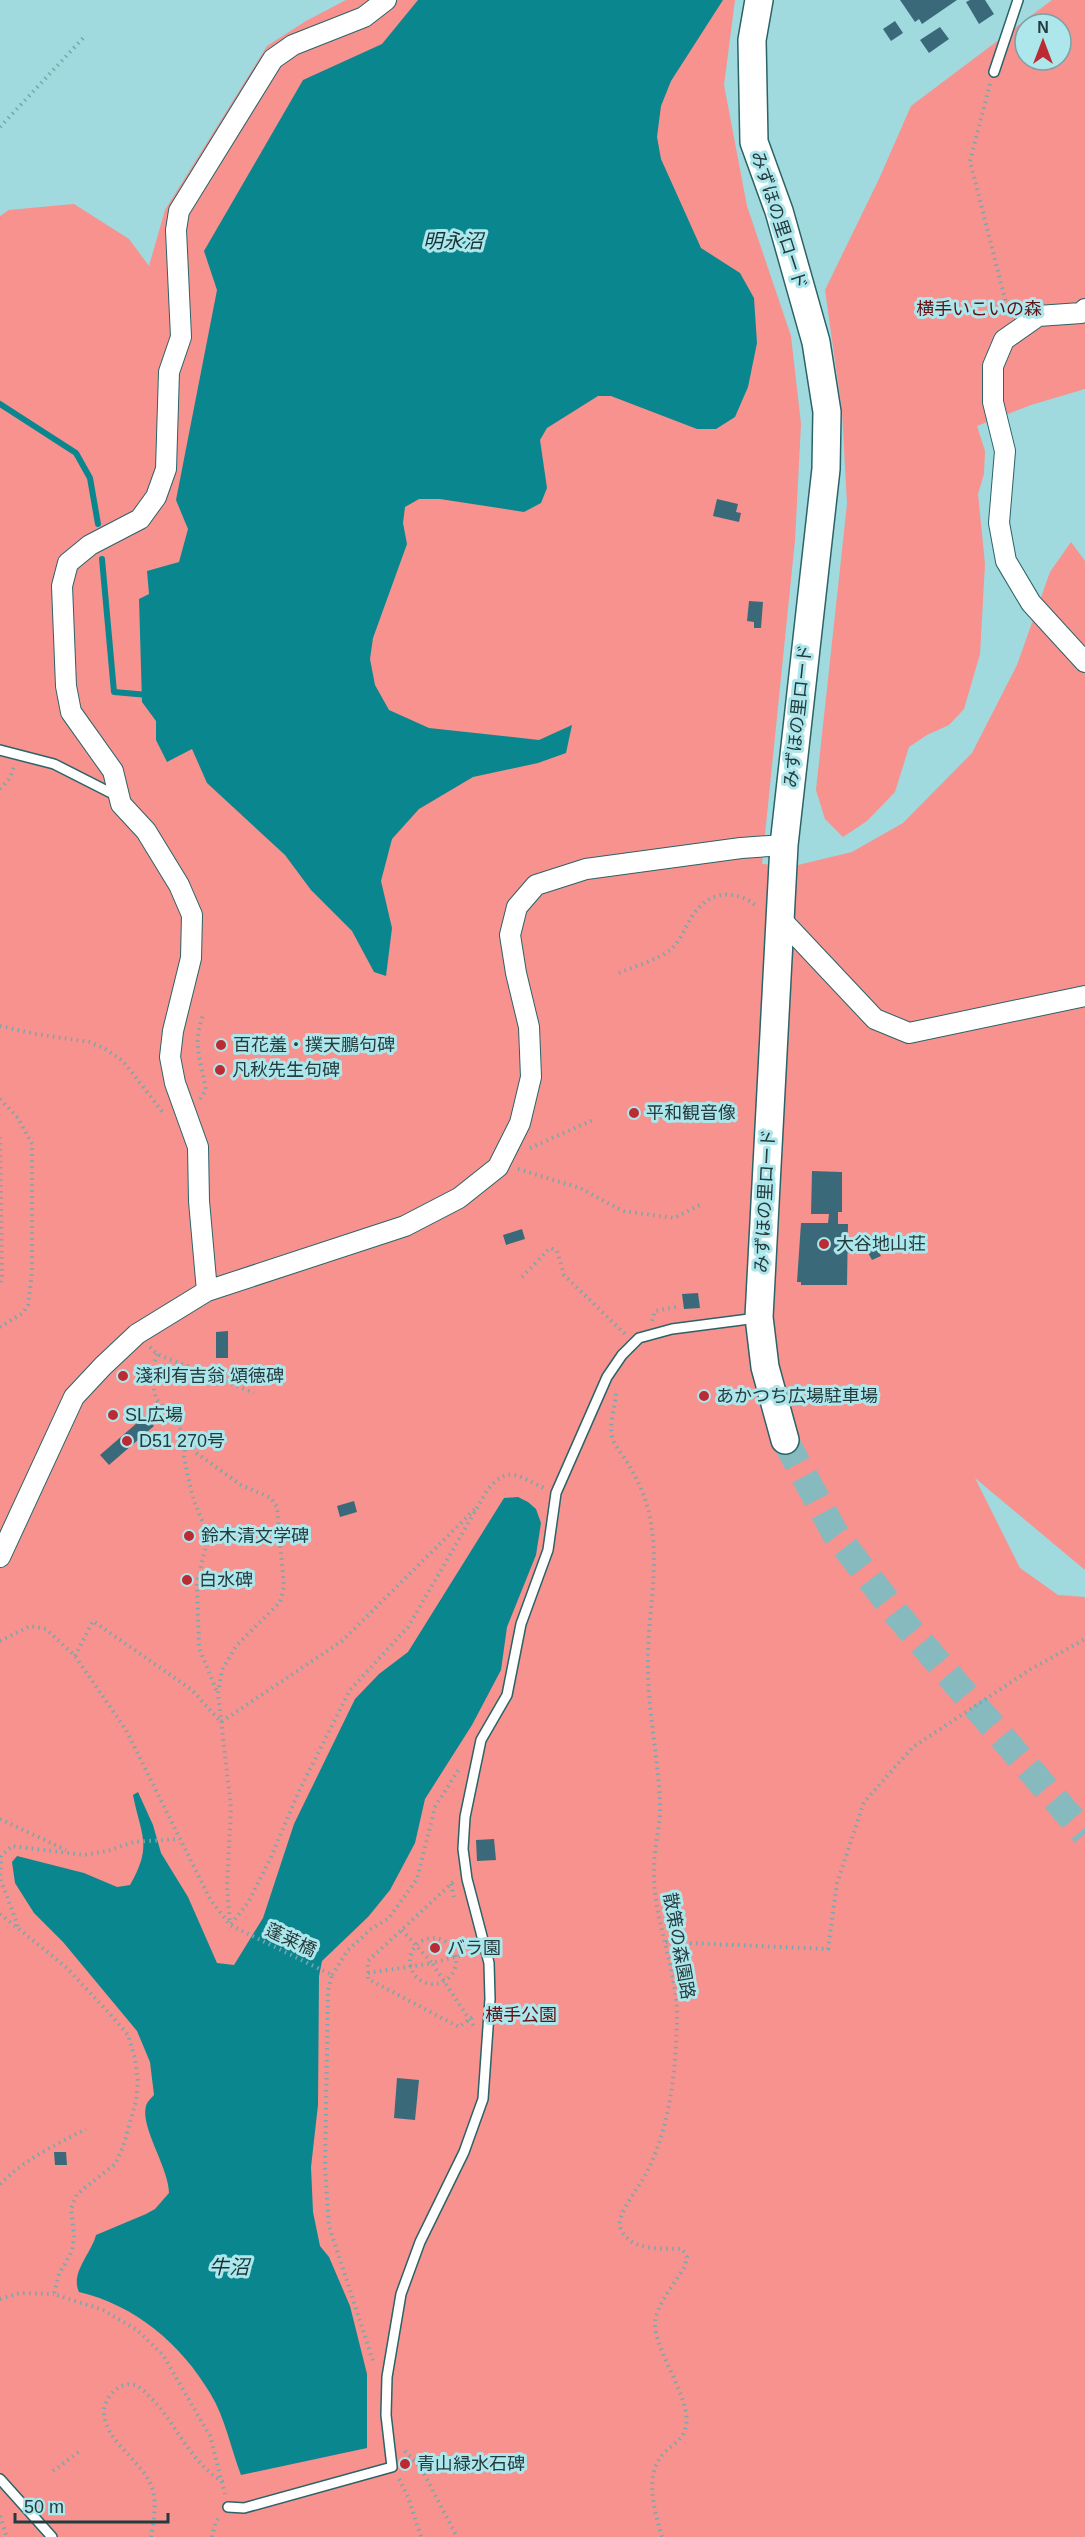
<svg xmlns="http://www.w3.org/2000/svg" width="1085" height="2537" font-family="Helvetica,'Noto Sans JP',sans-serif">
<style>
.green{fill:#f7928e;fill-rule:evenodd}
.water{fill:#0a868f}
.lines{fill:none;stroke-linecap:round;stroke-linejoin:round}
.stream{stroke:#0a868f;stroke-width:6}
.building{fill:#3a6a7a}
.secondary-tunnel{stroke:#87babe;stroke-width:27;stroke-dasharray:27 14;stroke-linecap:butt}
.lane-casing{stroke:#2b6367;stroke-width:12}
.street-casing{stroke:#2b6367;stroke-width:22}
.secondary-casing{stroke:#2b6367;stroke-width:30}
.path{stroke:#79a7ab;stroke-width:4;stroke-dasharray:1.5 4.5;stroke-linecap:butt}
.lane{stroke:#fff;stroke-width:9}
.street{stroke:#fff;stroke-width:20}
.secondary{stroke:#fff;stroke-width:27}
.poi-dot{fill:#bc2b34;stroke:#ade6eb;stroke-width:2}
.labels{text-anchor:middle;stroke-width:6;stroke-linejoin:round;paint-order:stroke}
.street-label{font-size:18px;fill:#253c3e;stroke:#ade6eb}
.park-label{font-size:18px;fill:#621116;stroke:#ade6eb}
.poi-label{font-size:18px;fill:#253c3e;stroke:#ade6eb;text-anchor:start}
.water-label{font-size:20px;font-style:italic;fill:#153437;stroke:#ade6eb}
</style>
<rect width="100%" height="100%" fill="#a0d9de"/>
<!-- green -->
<path class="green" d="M346 0H735L724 85 747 206 791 336 801 424 795 540 762 864 794 866 852 852 903 823 972 753 1017 665 1050 572 1071 542 1085 561V1570L975 1478 1020 1568 1058 1595 1085 1597V2537H0V216L9 210 74 204 129 239 149 266 165 210 267 46 306 21Z
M1052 0H1085V389L1031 405 977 426 985 451 984 474 978 494 985 564 980 654 964 709 949 725 927 735 909 747 895 792 867 821 843 837 825 819 816 790 847 504 842 411 825 290 879 179 911 106ZM1025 24H1061V60H1025Z"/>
<!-- water -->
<path class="water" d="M418 0H723L671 81 661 106 657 137 661 159 701 248 740 273 754 298 757 343 748 387 735 417 716 429H697L611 396H598L547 428 540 440 547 488 541 503 524 512 440 499H419L405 507 403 523 407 544 373 638 370 659 375 685 389 710 429 728 539 740 572 725 566 753 538 763 473 777 419 809 392 839 381 881 392 928 386 976 374 972 352 931 311 890 285 855 207 783 192 749 167 762 156 740V721L142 702 139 599 149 594 147 571 179 562 188 529 176 500 217 290 204 251 303 80 382 44Z
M518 1497 528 1502 536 1509 541 1523 536 1555 507 1627 501 1670 472 1725 425 1799 415 1843 390 1890 368 1917 322 1961 319 1976 318 2105 311 2167 313 2212 320 2246 329 2257 350 2306 367 2374V2448L241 2475C231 2449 225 2417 210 2393 181 2344 135 2305 79 2292 70 2273 91 2254 96 2235L146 2214 155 2209 169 2193C169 2168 140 2127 146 2106 147 2102 151 2098 154 2095L150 2062 137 2031 63 1942 34 1913 15 1883 12 1862 17 1856 84 1873 117 1887 130 1885C153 1845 141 1836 133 1795L138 1792 153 1825 161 1853 188 1897 217 1963 234 1965 263 1918 294 1824 355 1699 379 1674 408 1652 504 1498Z"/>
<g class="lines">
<!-- stream -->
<path class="stream" d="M0 404 76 453 90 478 98 524
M102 559 114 692 148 695"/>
</g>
<!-- building -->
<path class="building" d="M900 0H957L922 24 919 19 915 22Z
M970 0H985L994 14 979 24 966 2Z
M895 21 903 33 891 41 883 29Z
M940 27 949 39 929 53 920 40Z
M717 499 738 504 736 512 741 513 739 522 713 516Z
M749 601 763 602 761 628H754V622L747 621Z
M812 1171 842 1172V1212H838V1224H848L847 1285H801V1282H797L801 1223H828L829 1214H811Z
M522 1229 525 1239 506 1245 503 1235Z
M876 1246 881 1256 872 1260 867 1251Z
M698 1293 700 1308 684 1309 682 1294Z
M228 1331V1358H216V1332Z
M145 1416 154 1426 109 1465 100 1455Z
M354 1501 357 1512 340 1517 337 1506Z
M494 1839 496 1860 477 1861 476 1840Z
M397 2078 419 2080 415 2120 394 2118Z
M54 2152H66L67 2165H55Z"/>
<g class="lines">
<!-- secondary-tunnel -->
<path class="secondary-tunnel" d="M785 1440 836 1535 900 1618 1085 1834"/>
<defs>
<path id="lane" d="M994 72 1018 0
M0 750 54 764 117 796
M0 2479 52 2537
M228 2507 244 2508 392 2467 386 2415 387 2377 401 2294 420 2242 464 2152 483 2099 490 1999 489 1963 467 1879 463 1849 465 1817 481 1740 507 1695 521 1624 548 1550 556 1493 607 1377 622 1355 639 1338 672 1329 757 1318"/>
<path id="street" d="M1085 309 1081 313 1038 316 1004 340 993 366V402L1005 451 999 523 1006 561 1031 603 1085 662
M779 917 875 1019 909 1033 1085 996
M207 1291 199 1201 198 1147 175 1083 170 1057 173 1031 191 958 192 915 179 885 146 831 121 804 113 771 71 712 66 686 62 586 68 563 90 545 140 519 156 497 166 469 169 372 181 337 176 230 179 211 273 59 293 45 364 17 386 0
M0 1557 74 1397 103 1366 137 1334 207 1291 405 1226 459 1198 498 1167 520 1123 531 1077 529 1027 516 973 510 935 517 907 536 885 586 869 741 848 784 845"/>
<path id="secondary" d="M759 0 752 40 754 142 779 211 816 342 827 412 826 469 784 845 759 1317 765 1367 785 1440"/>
</defs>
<!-- lane casing -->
<use href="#lane" class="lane-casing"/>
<!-- street casing -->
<use href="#street" class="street-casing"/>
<!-- secondary casing -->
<use href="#secondary" class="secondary-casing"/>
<!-- path -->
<path class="path" d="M990 84 970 161 1009 315
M0 127 85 36
M0 789 10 778 14 767
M619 973C633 967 659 959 670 950 680 942 685 928 691 918 708 890 734 888 758 907
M0 1026 36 1034 89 1042 104 1048 123 1061 164 1114
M0 1099 18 1118 32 1144V1273L28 1305 23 1313 0 1327
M200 1099 206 1090C201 1060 192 1046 203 1015
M0 1137 2 1279 0 1283
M530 1148 595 1119
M518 1169 580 1188 623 1211 674 1218 700 1205
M522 1277 550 1248 557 1251 564 1275 625 1334
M652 1321 655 1311 676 1307
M150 1347 157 1354 254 1393
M157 1354 151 1374 156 1399 174 1419 195 1452 241 1485 271 1498 277 1507 284 1587 280 1602 236 1646 222 1670 218 1693 231 1808 227 1887 230 1923
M616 1394C615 1407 608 1428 613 1440 617 1449 624 1456 628 1464 640 1483 648 1503 651 1524 659 1569 648 1615 648 1659 647 1708 658 1755 660 1803 661 1825 654 1846 654 1868 652 1919 678 1968 677 2020 676 2071 670 2127 646 2174 640 2185 616 2216 620 2227 629 2252 661 2248 682 2249L687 2257 685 2266C676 2281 663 2297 657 2313 645 2341 692 2394 686 2426 683 2440 673 2444 664 2453 643 2475 655 2512 662 2537
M186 1438 184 1456 188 1477 194 1501 204 1526 205 1550 197 1583 199 1648 217 1692
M0 1641 30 1626 46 1629 75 1656 126 1730 210 1899 230 1925 332 1975 328 1990 325 2168 329 2226 374 2364
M75 1656 93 1621 192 1690 221 1722 342 1641 476 1508
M0 1819 66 1850
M453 1882 368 1961V1979L459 2027 475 2015
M451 1884 454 1897
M0 1914 65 1966 110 2014 128 2035 135 2058 138 2081 136 2101 123 2147 115 2164 77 2194 71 2209 74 2235 72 2251 59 2274 54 2294 103 2310 137 2330 163 2355 210 2436 225 2494
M231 1924 248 1903 271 1857 299 1791 350 1690 408 1627 488 1489C509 1464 519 1477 544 1488
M18 1926 0 1878 1 1856 12 1846 84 1855 108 1851 133 1842 179 1839
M402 1930 432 1963 470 1953
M410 1961a23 23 0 1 1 46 0a23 23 0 1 1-46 0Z
M666 1942 828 1949 837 1883 864 1802 913 1747 1031 1669 1085 1639
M368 1973 432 1963 475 2028
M332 1975 348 1950 371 1929 389 1918 417 1879 435 1807 459 1769
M0 2184C25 2159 55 2145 86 2129
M0 2299 20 2293 54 2294
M405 2451 421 2468 457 2537
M53 2471 80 2451
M399 2479 408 2497 421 2537
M0 2516 7 2537
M151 2537C153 2524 157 2504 153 2491 145 2461 107 2445 104 2414 103 2398 121 2378 137 2386 141 2388 145 2392 148 2395 177 2422 187 2460 223 2482
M212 2537 216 2521 220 2516"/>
<!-- lane -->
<use href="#lane" class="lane"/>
<!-- street -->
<use href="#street" class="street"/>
<!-- secondary -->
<use href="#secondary" class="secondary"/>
</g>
<!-- markers -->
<g class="poi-dot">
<circle cx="221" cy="1045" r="6"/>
<circle cx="220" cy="1070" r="6"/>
<circle cx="634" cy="1113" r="6"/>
<circle cx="824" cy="1244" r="6"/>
<circle cx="123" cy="1376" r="6"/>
<circle cx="704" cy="1396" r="6"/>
<circle cx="113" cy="1415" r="6"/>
<circle cx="127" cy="1441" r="6"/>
<circle cx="189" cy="1536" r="6"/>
<circle cx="187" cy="1580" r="6"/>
<circle cx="435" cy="1948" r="6"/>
<circle cx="405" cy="2464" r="6"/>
</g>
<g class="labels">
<!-- street labels -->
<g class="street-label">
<text transform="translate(779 220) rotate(72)" y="6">みずほの里ロード</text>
<text transform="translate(798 716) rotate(-84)" y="6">みずほの里ロード</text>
<text transform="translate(765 1201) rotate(-87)" y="6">みずほの里ロード</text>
<text transform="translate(291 1940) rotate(25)" y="6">蓬莱橋</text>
<text transform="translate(679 1946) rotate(80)" y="6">散策の森園路</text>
</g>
<!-- park labels -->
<g class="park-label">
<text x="979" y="315">横手いこいの森</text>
<text x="521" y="2021">横手公園</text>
</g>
<!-- poi labels -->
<g class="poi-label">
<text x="233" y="1051">百花羞・撲天鵬句碑</text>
<text x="232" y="1076">凡秋先生句碑</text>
<text x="646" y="1119">平和観音像</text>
<text x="836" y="1250">大谷地山荘</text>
<text x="135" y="1382">淺利有吉翁 頌徳碑</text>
<text x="716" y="1402">あかつち広場駐車場</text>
<text x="125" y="1421">SL広場</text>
<text x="139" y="1447">D51 270号</text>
<text x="201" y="1542">鈴木清文学碑</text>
<text x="199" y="1586">白水碑</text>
<text x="447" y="1954">バラ園</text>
<text x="417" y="2470">青山緑水石碑</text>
</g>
<!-- water labels -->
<g class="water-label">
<text x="453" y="248">明永沼</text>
<text x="229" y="2274">牛沼</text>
</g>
</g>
<!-- north arrow -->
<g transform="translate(1043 42)"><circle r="28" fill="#ade6eb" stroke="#77a2a6" stroke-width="1.5"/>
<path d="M0-4.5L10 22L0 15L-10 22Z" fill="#bc2b34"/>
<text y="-9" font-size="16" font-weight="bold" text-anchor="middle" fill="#253c3e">N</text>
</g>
<!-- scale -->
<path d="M15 2513v9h153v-9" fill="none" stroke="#253c3e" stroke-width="3"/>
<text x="24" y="2513" font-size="18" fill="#253c3e" stroke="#ade6eb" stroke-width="4.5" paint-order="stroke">50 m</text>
</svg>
